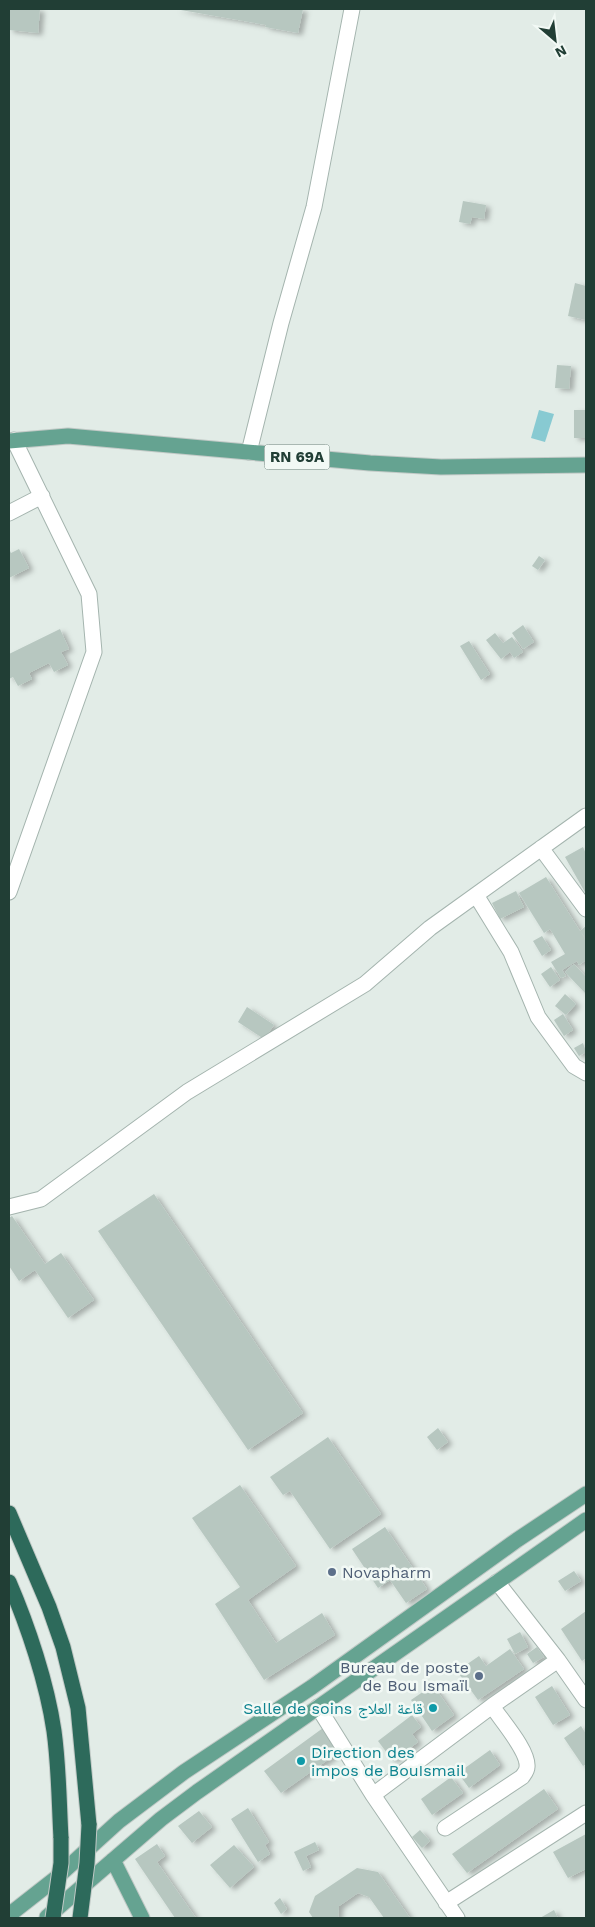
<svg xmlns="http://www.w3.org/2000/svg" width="595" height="1927" font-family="'Work Sans','Noto Naskh Arabic',sans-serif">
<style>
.water{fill:#88cad2}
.building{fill:#b7c7c0;filter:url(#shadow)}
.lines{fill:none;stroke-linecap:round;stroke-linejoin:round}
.minor-casing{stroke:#a4b4ae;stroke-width:17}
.major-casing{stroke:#c1c9c6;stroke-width:17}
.highway-casing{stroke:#c1c9c6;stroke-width:17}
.minor{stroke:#fff;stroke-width:15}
.major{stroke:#65a391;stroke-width:15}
.highway{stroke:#2d6a5b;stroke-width:15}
.highway-bridge-casing{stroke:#c1c9c6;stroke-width:17;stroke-linecap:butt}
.highway-bridge{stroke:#2d6a5b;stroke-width:15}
.service-dot{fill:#5c6f8a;stroke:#f2f9f5;stroke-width:2}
.culture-dot{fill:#0f9aa8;stroke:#f2f9f5;stroke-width:2}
.labels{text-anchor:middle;stroke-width:5;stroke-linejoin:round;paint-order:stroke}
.shield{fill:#f2f9f5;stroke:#60766f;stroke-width:1}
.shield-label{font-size:15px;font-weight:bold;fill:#213e35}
.service-label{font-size:16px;fill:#4e5e75;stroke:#f2f9f5;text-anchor:start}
.culture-label{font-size:16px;fill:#0d838f;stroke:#f2f9f5;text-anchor:end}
</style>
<defs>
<filter id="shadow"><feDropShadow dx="4.5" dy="2.5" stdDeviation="2.5" flood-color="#0004"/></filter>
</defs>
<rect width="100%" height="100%" fill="#e2ece7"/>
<!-- water -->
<path class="water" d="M539 410 554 414 545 442 531 438Z"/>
<!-- building -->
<path class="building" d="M9 9H40L38 33 9 30Z
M175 9H303L298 33 265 27 266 25Z
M463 201 486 205 484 219 472 217 470 224 459 222Z
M575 283 586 286V320L568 316Z
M557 365 571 366 569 389 555 388Z
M574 410H586V438H574Z
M9 549 11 553 19 549 29 568 9 578Z
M539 556 545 560 538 570 532 566Z
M523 625 534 642 523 649 512 633Z
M60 629 69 649 61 652 68 665 54 672 49 663 29 673 32 679 18 686 13 677 9 679V654Z
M495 633 503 643 512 637 523 652 514 658 510 652 501 659 486 640Z
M469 641 490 674 481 680 460 646Z
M583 847 586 854V894L565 857Z
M546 877 580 931 586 926V939L581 932 586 942V960L579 965 577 961 562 970 566 976 561 978 551 962 565 954 550 929 544 933 519 893Z
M516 891 524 907 500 919 492 903Z
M542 936 551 950 542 956 533 941Z
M574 964 586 977V994L565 972Z
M551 967 560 980 550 987 541 974Z
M565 994 576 1004 566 1015 555 1006Z
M247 1007 274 1025 264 1039 238 1022Z
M563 1014 573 1030 564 1036 554 1020Z
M583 1043 586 1052 579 1056 574 1048Z
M154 1194 303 1413 248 1450 98 1231Z
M12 1216 45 1264 61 1253 94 1300 68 1318 35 1270 19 1281 9 1266V1218Z
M438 1428 448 1442 437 1450 427 1437Z
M328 1437 381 1514 330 1549 290 1491 283 1495 270 1477Z
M240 1485 296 1566 248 1600 276 1643 322 1613 335 1635 264 1680 215 1604 240 1587 192 1518Z
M385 1527 427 1589 406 1603 390 1580 378 1588 352 1549Z
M574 1571 581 1581 565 1591 558 1581Z
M586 1611V1658L582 1661 561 1629Z
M520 1632 528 1647 515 1654 507 1639Z
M537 1647 544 1657 533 1663 527 1654Z
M510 1649 524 1669 478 1700 457 1671 479 1656 486 1666Z
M433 1685 454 1715 432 1731 411 1700Z
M552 1686 570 1715 553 1725 535 1697Z
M412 1715 421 1727 412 1734 418 1742 393 1761 378 1741Z
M581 1726 586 1734V1764L583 1766 564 1738Z
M323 1728 339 1752 281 1793 264 1771Z
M490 1750 500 1765 469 1788 458 1773Z
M451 1777 463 1793 432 1815 421 1799Z
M544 1789 558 1809 467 1873 452 1854Z
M248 1808 269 1842 265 1845 270 1854 258 1862 231 1819Z
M199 1811 212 1827 192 1843 178 1826Z
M420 1830 430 1841 422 1848 412 1837Z
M586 1834V1869L568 1878 553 1852Z
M315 1842 319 1850 306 1856 311 1867 303 1871 294 1852Z
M157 1844 165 1856 157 1862 196 1918H175L135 1859Z
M234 1845 254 1867 230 1888 210 1865Z
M357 1868 378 1872 410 1918H384L369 1897 358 1893 339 1906 338 1918H313L309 1912 315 1896Z
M280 1898 287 1909 281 1914 274 1903Z
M554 1910 558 1918H540Z"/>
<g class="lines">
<defs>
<path id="minor" d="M249 452 281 323 314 207 352 9
M9 513 42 496
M541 848 586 909
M9 892 94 652 89 594 14 440
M476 895 511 952 538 1017 574 1066 586 1073
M9 1207 41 1199 187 1092 365 984 430 928 586 816
M497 1582 558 1660 586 1700
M318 1707 373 1795 457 1918
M373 1795 492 1706 558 1660
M445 1828 522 1777C524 1774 527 1771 527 1767 529 1751 501 1720 492 1706
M446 1903 586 1813"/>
<path id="major" d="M9 441 68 436 370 463 441 467 586 465
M113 1860 142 1918
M9 1915 55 1879 119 1821 184 1772 312 1687 517 1540 586 1494
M47 1917 161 1819 197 1792 586 1520"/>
<path id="highway" d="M9 1513 49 1607 63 1647 78 1708 89 1825
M9 1582C28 1626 47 1683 54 1731 59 1767 59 1803 61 1838"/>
</defs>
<!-- minor casing -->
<use href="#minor" class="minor-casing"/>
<!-- major casing -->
<use href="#major" class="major-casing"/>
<!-- highway casing -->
<use href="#highway" class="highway-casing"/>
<!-- minor -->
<use href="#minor" class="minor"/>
<!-- major -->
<use href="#major" class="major"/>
<!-- highway -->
<use href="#highway" class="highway"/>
<defs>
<path id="highway-bridge" d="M53 1918 61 1863V1838
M80 1918 87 1863 89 1825"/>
</defs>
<!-- highway-bridge casing -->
<use href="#highway-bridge" class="highway-bridge-casing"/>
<!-- highway-bridge -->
<use href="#highway-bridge" class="highway-bridge"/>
</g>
<!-- markers -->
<g class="service-dot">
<circle cx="332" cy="1572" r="5"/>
<circle cx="479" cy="1676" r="5"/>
</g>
<g class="culture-dot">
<circle cx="433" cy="1708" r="5"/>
<circle cx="301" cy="1761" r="5"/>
</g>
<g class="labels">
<!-- shield labels -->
<rect class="shield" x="264.5" y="444.5" width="65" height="25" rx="4"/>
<g class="shield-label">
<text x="297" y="462">RN 69A</text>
</g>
<!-- service labels -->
<g class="service-label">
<text x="342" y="1578">Novapharm</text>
<text x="469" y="1673" text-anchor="end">Bureau de poste<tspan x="469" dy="18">de Bou Ismaïl</tspan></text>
</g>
<!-- culture labels -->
<g class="culture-label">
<text x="423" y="1714">Salle de soins قاعة العلاج</text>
<text x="311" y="1758" text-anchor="start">Direction des<tspan x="311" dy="18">impos de BouIsmail</tspan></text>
</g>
</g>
<!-- border -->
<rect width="595" height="1927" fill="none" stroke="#213e35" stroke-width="20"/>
<!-- north arrow -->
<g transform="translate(555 40) rotate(152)" stroke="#f2f9f5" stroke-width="4" paint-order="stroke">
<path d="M0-4L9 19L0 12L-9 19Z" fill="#213e35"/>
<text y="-8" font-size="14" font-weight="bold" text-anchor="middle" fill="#213e35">N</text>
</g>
</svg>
